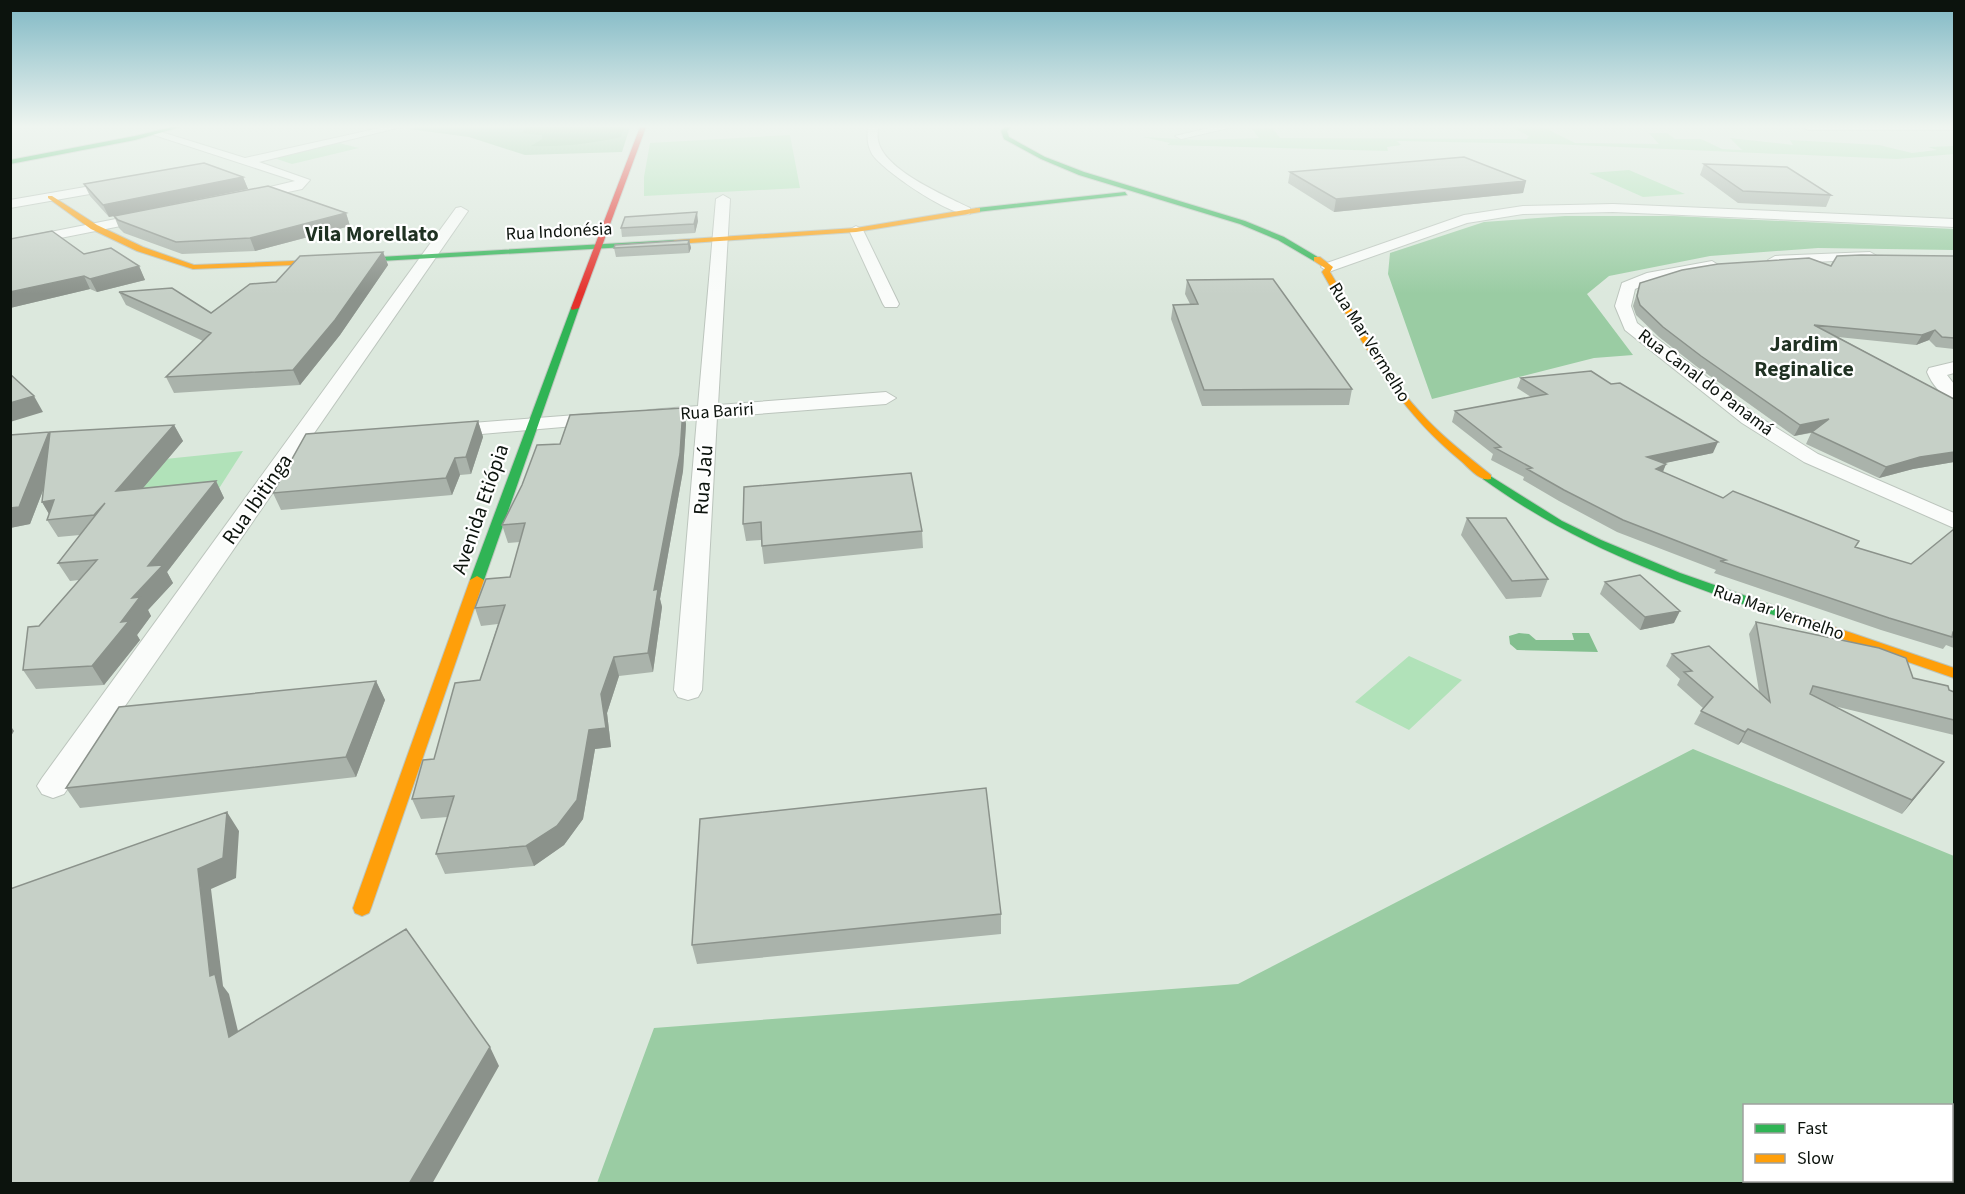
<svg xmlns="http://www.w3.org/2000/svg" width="1965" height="1194" font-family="'Source Sans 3',sans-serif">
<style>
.green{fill:#b1e2b9}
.forest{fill:#9acca3;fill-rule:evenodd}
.water{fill:#83bf8f}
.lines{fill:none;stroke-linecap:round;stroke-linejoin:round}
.street-casing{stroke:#bcc5bd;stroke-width:2}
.fast-casing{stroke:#bcc5bd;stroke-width:2}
.slow-casing{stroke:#bcc5bd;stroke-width:2}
.jam-casing{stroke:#bcc5bd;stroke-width:2}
.street{fill:#fafcfa;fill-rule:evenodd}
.fast{fill:#30b455;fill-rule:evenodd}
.slow{fill:#ff9f0a;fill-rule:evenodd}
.jam{fill:#e5322d;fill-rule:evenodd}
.wall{fill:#aab3ab}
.shaded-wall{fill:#8b928b}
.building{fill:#c6d0c7;stroke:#8b928b;stroke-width:1.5}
.labels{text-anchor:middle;stroke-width:4.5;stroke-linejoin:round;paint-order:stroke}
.far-street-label{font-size:18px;fill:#0c130d;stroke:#fff}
.street-label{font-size:21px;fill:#0c130d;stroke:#fff}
.far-district-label{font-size:22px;font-weight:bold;fill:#1f3122;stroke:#fff}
</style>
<rect width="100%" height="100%" fill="#dce8dd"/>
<!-- green -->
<path class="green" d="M1272 127 1280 138 1527 139 1529 136 1511 127H1543L1575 143 1659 144 1649 133H1667L1675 139H1701L1722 149 1742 150 1730 138 1793 145 1790 140 1879 145 1912 153 1937 150 1928 147 1954 146V154L1897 159 1552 144 1397 141 1401 145 1387 147 1388 151 1167 145 1170 143 1143 137 1199 140 1259 138 1252 129Z
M790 135 800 188 644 196V177L650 143Z
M339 143 359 148 292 164 271 157Z
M1629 170 1685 194 1643 197 1589 173Z
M243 451 218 490 61 507 97 466Z
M1409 656 1462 680 1409 730 1355 702Z"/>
<!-- forest -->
<path class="forest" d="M416 127H630L622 152 525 155 469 137 409 129Z
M1565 216H1674L1954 229V250L1818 248 1710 256 1609 276 1587 294 1633 355 1594 358 1432 399 1388 274 1390 253 1484 222Z
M1693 749 1954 856V1183H597L654 1028 1238 984ZM1744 1106H1952V1180H1744Z"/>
<!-- water -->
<path class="water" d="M527 127H624L621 137C590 144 562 147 531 146L542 139V135L522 133Z
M1519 633 1529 634 1536 640H1574L1572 633H1589L1598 652 1517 650 1510 644 1509 636Z"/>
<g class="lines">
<defs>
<path id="street" d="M384 127H401L259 162 310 180 302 189 246 201 241 200V194L295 181 148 133 158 131 245 158Z
M868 127H878C878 131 877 136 878 140 883 170 946 196 970 208V214C952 218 882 170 872 154 867 145 867 137 868 127Z
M1213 127H1233L1181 139 1175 136Z
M1803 127H1954V130H1808Z
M120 181 124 182V188L10 208V200Z
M723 195 730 199 718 405 886 392 896 398 886 404 717 417 702 690 698 697 688 700 678 697 674 690 697 418 650 422 643 420 640 416 643 412 650 410 698 406 716 199Z
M1613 204 1954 219V227L1613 212 1523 214 1467 223 1334 270 1329 272 1321 267 1324 264 1464 215 1523 206Z
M461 207 468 211 64 794 53 798 42 794 37 786 42 778 456 208Z
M151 212 158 216 156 219 10 248V240Z
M856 226 863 230 899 304 897 307H885L883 304 849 230Z
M1870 252 1877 256 1875 259 1775 264 1768 260 1775 256Z
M1712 261 1720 266 1717 269 1651 282 1635 289 1631 306 1637 323 1756 415 1818 454 1954 513V528L1804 462 1742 423 1625 330 1615 306 1622 283 1647 273Z
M1954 362V373L1947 375 1954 384V400C1941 396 1932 384 1927 372L1929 368Z
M602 413 609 415 612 419 609 423 447 437 440 435 437 431 440 427 447 425Z"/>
<path id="fast" d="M172 127H180L135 140 10 164V160L135 136Z
M1005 127H1011L1007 131 1009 137 1045 157 1084 172 1245 221 1284 237 1321 259 1314 261 1278 240 1240 224 1079 175 1041 159 1004 139 1001 131Z
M1125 192 1127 195 977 212 973 210 977 208Z
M675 240H678V244L345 263 341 261 345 259Z
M575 305 579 308 484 580 477 584 472 583 470 580 571 308Z
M1487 474 1562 521 1601 540 1680 573 1801 615 1803 618 1796 622 1791 621C1679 582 1580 549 1483 479V475Z"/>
<path id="slow" d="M48 196H52L97 225 143 247 194 265 345 259 349 261 345 263 193 269 137 251 91 229 48 198Z
M977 208H980V212L856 232 675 244 671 242 675 240 856 228Z
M1314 257H1320L1333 267 1330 272C1358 319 1382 370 1419 411 1440 435 1466 455 1491 475V479C1480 482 1469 468 1461 461 1394 406 1364 345 1322 272L1325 268 1314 261Z
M477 576 484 580 371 908 369 913 362 916 355 913 353 908 470 580Z
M1796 614 1954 668V678L1791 621 1789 618 1791 615Z"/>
<path id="jam" d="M640 127H646L579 308 572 310 571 308Z"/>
</defs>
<!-- street casing -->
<use href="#street" class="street-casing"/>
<!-- fast casing -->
<use href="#fast" class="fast-casing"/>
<!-- slow casing -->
<use href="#slow" class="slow-casing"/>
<!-- jam casing -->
<use href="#jam" class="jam-casing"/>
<!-- street -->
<use href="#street" class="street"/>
<!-- fast -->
<use href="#fast" class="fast"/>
<!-- slow -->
<use href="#slow" class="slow"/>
<!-- jam -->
<use href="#jam" class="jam"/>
</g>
<!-- wall -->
<path class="wall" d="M1704 164 1831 195 1826 207 1738 203 1700 175Z
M1290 172 1526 181 1523 193 1334 212 1288 183Z
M243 177 248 189 159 207 346 213 350 226 255 251 182 254 124 233 119 228 114 216 109 217 90 196 84 184Z
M698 221 695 233 622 237 621 228Z
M10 239 139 266 145 280 97 292 90 289 10 308Z
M689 240 691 248 689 253 616 257 614 248Z
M383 252 388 265 340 335 300 385 174 393 166 377 203 341 126 305 119 292 211 313 276 282Z
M1954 256V349L1936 347 1929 340 1916 345 1838 337 1954 399V462L1913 469 1879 478 1806 444 1811 433 1794 436 1696 366 1659 337 1636 315 1633 306 1640 283Z
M1187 280 1352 389 1349 405 1202 406 1171 319 1173 305 1190 304 1185 294Z
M1521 378 1713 453 1664 463 1666 464 1663 472 1723 498 1855 548 1911 564 1954 529V648L1946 645 1943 649 1881 630 1714 573 1716 570 1617 532 1559 501 1523 480 1524 477 1491 460 1493 454 1452 422 1455 411 1531 397 1517 388Z
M683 408 686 424 683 471 660 599 662 607 653 672 619 676 607 713 611 747 595 749 583 819 564 845 534 866 445 874 436 854 448 817 421 819 412 799 480 680 498 624 481 626 475 608 510 577 520 542 508 543 502 525 560 444Z
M478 421 483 437 471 474 460 475 452 495 281 510 273 493Z
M174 425 183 441 143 488 216 481 224 498 167 572 173 583 148 610 151 616 137 635 140 640 104 685 36 689 23 670 39 626 79 580 70 581 58 563 80 535 58 537 47 520 49 514 42 502 44 488 30 524 10 528V435L50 434Z
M744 487 922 531 923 548 764 564 761 540 746 541 743 524Z
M1467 518 1548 579 1541 597 1506 599 1461 535Z
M1605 582 1674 623 1640 630 1600 594Z
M1756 622 1913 678 1954 692V735L1834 706 1944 762 1902 814 1741 742 1738 745 1694 724 1703 708 1677 685 1680 679 1666 666 1672 654 1759 691 1749 634Z
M376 681 385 700 356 777 80 808 66 788Z
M1001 914V934L697 964 692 945Z"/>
<!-- shaded-wall -->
<path class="shaded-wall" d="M243 177 248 189 109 217 103 205Z
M1526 181 1523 193 1334 212 1336 199Z
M697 212 698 221 695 233 694 224Z
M346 213 350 226 255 251 250 238Z
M689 240 691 248 689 253 688 244Z
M383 252 388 265 340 335 300 385 293 370Z
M139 266 145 280 97 292 90 279Z
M84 276 90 289 10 308V292Z
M1935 330 1929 340 1916 345 1922 335Z
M34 396 43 412 10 422V403Z
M683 408 686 424 683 471 660 599 662 607 653 672 648 653 654 590Z
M1829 419 1823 430 1794 436 1800 425Z
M478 421 483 437 471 474 466 457Z
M174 425 183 441 126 508 116 491Z
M49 432 59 449 30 524 10 528V508Z
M1718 442 1713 453 1642 468 1647 457Z
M1954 452V462L1913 469 1879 478 1886 467 1920 457Z
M455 458 460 475 452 495 446 478Z
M1666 464 1661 476 1656 469Z
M216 481 224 498 167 572 173 583 148 610 151 616 137 635 140 640 104 685 92 666 121 622 148 566Z
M54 500 52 519 42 502Z
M1680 611 1674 623 1640 630 1645 617Z
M614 657 619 676 607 713 611 747 595 749 583 819 564 845 534 866 526 846 589 730Z
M376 681 385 700 356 777 346 757Z
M10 725 14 731 10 738Z
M1748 729 1741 742 1738 745 1745 732Z
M1944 762 1934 775 1902 814 1912 800Z
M227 812 239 831 236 878 211 889 223 986 229 994 244 1056 229 1037 210 976 198 869Z
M490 1047 499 1066 432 1184H409Z"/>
<!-- building -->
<path class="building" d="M1464 157 1526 181 1336 199 1290 172Z
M204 163 243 177 103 205 84 184Z
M1704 164 1787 167 1831 195 1743 191Z
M268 186 346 213 250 238 176 242 118 220 114 216Z
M697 212 694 224 621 228 625 217Z
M52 231 84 254 111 248 139 266 90 279 84 276 10 292V239Z
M689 240 688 244 614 248 615 245Z
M383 252 335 320 293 370 166 377 211 333 119 292 172 288 211 313 250 284 276 282 300 256Z
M1861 255 1954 256V338L1942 337 1935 330 1922 335 1814 325 1954 399V452L1920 457 1886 467 1812 432 1829 419 1800 425 1701 356 1663 327 1640 305 1637 296 1640 283 1682 270 1718 264 1809 258 1831 266 1837 256Z
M1273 279 1352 389 1204 390 1173 305 1198 304 1187 280Z
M1591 371 1611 384 1620 383 1718 442 1647 457 1666 464 1656 469 1723 498 1733 491 1859 541 1855 547 1911 564 1954 529V632H1953L1952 637 1889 618 1720 561 1726 560 1623 520 1564 490 1527 469 1532 468 1495 448 1501 447 1455 411 1547 394 1521 378Z
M10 374 34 396 10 403Z
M683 408 680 454 654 590 658 589 648 653 614 657 601 694 606 728 589 730 577 800 557 826 526 846 436 854 454 796 412 799 423 760 434 759 455 683 480 680 505 605 475 608 486 579 510 577 525 523 502 525 522 485 537 445 560 444 570 415Z
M478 421 466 457 455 458 446 478 273 493 306 434Z
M174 425 116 491 216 481 148 566 163 565 132 598 140 597 121 622 129 621 92 666 23 670 28 627 39 626 97 560 58 563 105 503 94 515 47 520 54 500 42 502 50 432Z
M49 432 19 507 10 508V435Z
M911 473 922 531 762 546 761 522 743 524 744 487Z
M1467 518H1506L1548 579 1512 581Z
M1640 575 1680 611 1645 617 1605 582Z
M1756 622 1879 648 1906 658 1913 678 1948 686 1949 690 1954 692V720L1813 686 1810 694 1944 762 1912 800 1748 729 1745 732 1701 711 1713 697 1684 672 1692 671 1672 654 1709 646 1770 702Z
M376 681 346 757 66 788 119 707Z
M986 788 1001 914 692 945 700 819Z
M227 812 223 858 198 869 210 976 215 974 229 1037 406 929 490 1047 409 1184H10V889Z"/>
<!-- sky -->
<linearGradient id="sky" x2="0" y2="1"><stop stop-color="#7fb8c4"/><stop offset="0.43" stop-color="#eff5f0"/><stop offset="1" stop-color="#eff5f0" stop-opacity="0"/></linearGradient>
<rect width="1965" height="294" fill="url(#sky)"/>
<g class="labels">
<!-- far-street labels -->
<g class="far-street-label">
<text transform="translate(559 231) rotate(-3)" y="6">Rua Indonésia</text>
<text transform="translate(1370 342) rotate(58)" y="6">Rua Mar Vermelho</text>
<text transform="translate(1706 382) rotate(37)" y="6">Rua Canal do Panamá</text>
<text transform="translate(717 411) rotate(-4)" y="6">Rua Bariri</text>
<text transform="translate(1779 612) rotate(19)" y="6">Rua Mar Vermelho</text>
</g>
<!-- street labels -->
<g class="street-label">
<text transform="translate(703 480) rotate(-86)" y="7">Rua Jaú</text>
<text transform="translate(257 499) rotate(-55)" y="7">Rua Ibitinga</text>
<text transform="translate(480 509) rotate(-71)" y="7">Avenida Etiópia</text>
</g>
<!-- far-district labels -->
<g class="far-district-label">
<text x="372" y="241">Vila Morellato</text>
<text x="1804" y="351">Jardim<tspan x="1804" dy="25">Reginalice</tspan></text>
</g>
</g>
<!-- border -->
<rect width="1965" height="1194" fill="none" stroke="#0c130d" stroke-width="24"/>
<!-- legend -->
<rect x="1743" y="1104" width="210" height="78" fill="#ffffff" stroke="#9ea19e" stroke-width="1.5"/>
<rect x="1755" y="1124" width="30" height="9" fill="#30b455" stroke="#9ea19e" stroke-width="1.5"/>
<text x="1797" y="1134" font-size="18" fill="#0c130d">Fast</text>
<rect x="1755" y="1154" width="30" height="9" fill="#ff9f0a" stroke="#9ea19e" stroke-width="1.5"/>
<text x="1797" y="1164" font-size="18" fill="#0c130d">Slow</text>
</svg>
